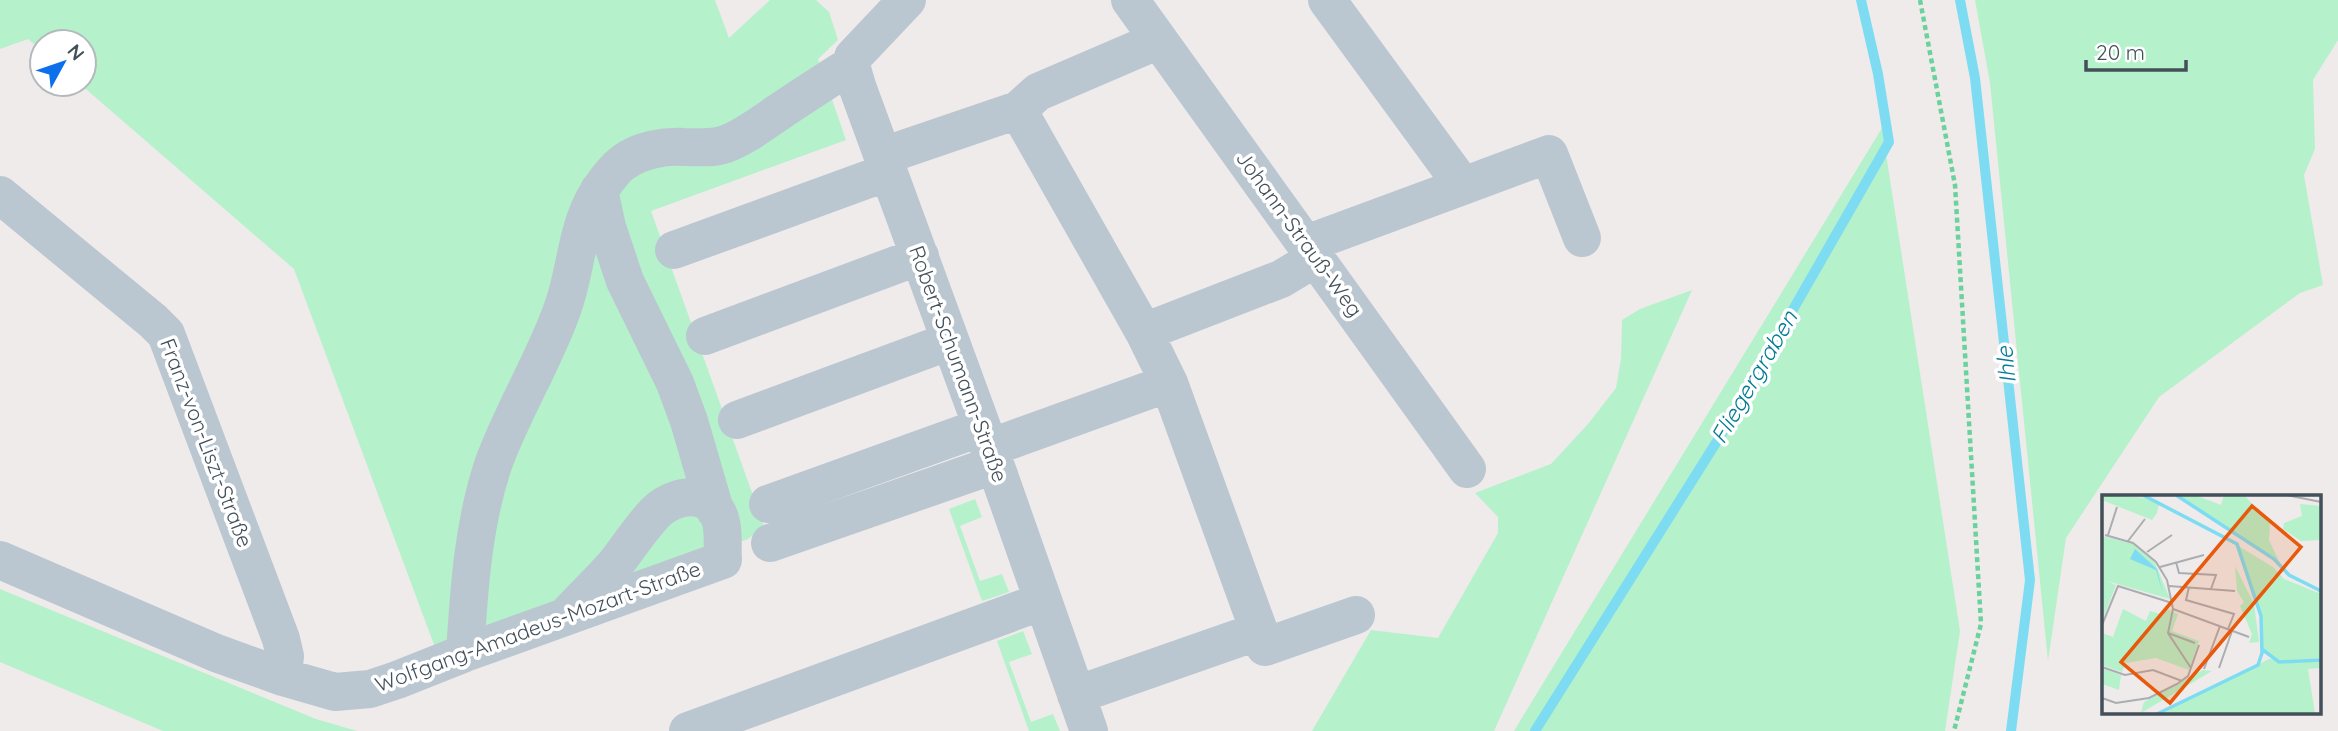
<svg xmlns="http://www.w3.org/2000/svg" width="2338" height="731" font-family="Quicksand,sans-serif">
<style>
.green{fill:#b5f1cb}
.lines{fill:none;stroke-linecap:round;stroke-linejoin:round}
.stream{stroke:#7edcf2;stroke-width:10}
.path{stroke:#6ad29d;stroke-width:4.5;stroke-dasharray:5 3.5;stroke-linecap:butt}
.minor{stroke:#bbc7d0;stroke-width:38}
.labels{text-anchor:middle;stroke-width:7;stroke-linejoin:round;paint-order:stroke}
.street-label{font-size:21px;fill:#43505a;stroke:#fff}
.water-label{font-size:23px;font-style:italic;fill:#037b97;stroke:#fff}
.inset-river{fill:none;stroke:#7edcf2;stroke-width:3.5}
.inset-road{fill:none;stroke:#aaadb1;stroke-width:2}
.view{fill:#e8590c;fill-opacity:0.15;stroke:#e8590c;stroke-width:3.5}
.inset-edge{fill:none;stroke:#43505a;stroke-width:3.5}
</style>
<rect width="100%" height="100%" fill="#efebeb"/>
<!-- green -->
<path class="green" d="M0 0H715L729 38 770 0H816L829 12 838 40 818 59 846 140 651 211 764 526 748 539 436 650 294 269 80 84H84V42H42V51L28 39 0 49Z
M1975 0H2338V40L2313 80 2315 149 2304 175 2323 285 2300 293 2159 397 2066 538 2048 661 1990 83Z
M1882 128 1960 631 1945 731H1514Z
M1692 290 1494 731H1312L1371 630 1438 638 1498 533V517L1475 493 1551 464 1588 424 1616 388 1621 359 1622 320 1640 309Z
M975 499 982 517 960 526 980 581 1002 574 1009 592 982 601 949 509Z
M0 589 316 719 357 731H163L0 662Z
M1023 631 1032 654 1009 662 1031 722 1053 714 1060 731H1029L997 641Z"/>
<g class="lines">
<!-- stream -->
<path class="stream" d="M1960 0 1975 78 2030 580 2011 731
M1535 731 1724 430 1889 142 1878 74 1861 0"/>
<!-- path -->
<path class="path" d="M1920 0 1955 185 1981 624 1954 731"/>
<!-- minor -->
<path class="minor" d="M907 0 853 57 851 65 857 86 982 427 1089 731
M1130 0 1467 469
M883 156 1018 110
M1463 186 1549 154 1582 238
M599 190 607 227 625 281 675 383 689 421 715 510
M0 195 153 321 166 334 281 639 285 656 283 677
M1306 244 1463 186 1327 0
M674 250 888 172
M1144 332 1281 279 1316 258
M705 336 920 256
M737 420 950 341
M989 448 1169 383
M768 504 982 427
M770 543 994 465
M0 560 216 653 283 677 335 692 370 689 397 680 465 653 723 560C722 548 724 534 721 522 713 489 677 493 657 511 642 526 630 545 617 562 601 581 582 598 565 617
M1259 631 1265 647 1356 615
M465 653C469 590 473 525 493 465 512 412 543 363 562 310 579 264 574 222 606 181 611 175 616 167 624 162 640 150 664 146 684 147 699 147 712 149 726 144 744 137 760 125 776 114 801 97 826 81 851 65
M1076 695 1259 631 1169 383 1144 332 1018 110 1038 92 1159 40
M688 731 1043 601"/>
</g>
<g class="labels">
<!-- street labels -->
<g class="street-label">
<text transform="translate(1299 234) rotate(54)" y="7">Johann-Strauß-Weg</text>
<text transform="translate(958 364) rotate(70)" y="7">Robert-Schumann-Straße</text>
<text transform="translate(206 443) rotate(69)" y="7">Franz-von-Liszt-Straße</text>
<text transform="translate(538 627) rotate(-20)" y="7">Wolfgang-Amadeus-Mozart-Straße</text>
</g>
<!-- water labels -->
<g class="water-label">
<text transform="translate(2006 365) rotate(-96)" y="8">Ihle</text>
<text transform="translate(1754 377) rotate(-60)" y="8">Fliegergraben</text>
</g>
</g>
<!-- overview -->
<g transform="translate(2102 495)">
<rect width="219" height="219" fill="#efebeb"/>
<path d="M0 0 47 3 57 9 55 18 50 25 0 5ZM76 0H93L119 10 122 0H142L168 28 167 45 178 68ZM198 9 219 11V45L199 46 181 34 182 28 200 21ZM0 41 31 49 53 68 68 104 5 86 14 90 0 126ZM133 49 171 72 182 84 219 99V163L178 166 160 153 158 121ZM133 71 152 109 157 147 147 148 150 139 138 111 142 107 135 96ZM62 113 76 119 70 136 97 146 87 175 54 163 24 168 20 177 0 170V138L11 142 21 114 44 126 48 116 62 120ZM167 164 219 166V173L206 174 213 219H59ZM0 173 19 180 17 195 0 189ZM101 175 110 176 39 218 42 207Z" fill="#b5f1cb"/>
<path d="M33 54 55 74 61 99 54 75 28 64Z" fill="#7edcf2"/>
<path class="inset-river" d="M41 0 135 49 159 121 160 158 156 170 55 219M74 0 172 64 187 80 219 96M161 155 177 167 219 165"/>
<path class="inset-road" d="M184 0 219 7M3 40 31 48 54 67 65 85 71 114 147 142M6 40 15 12M26 46 43 24M45 57 70 40M74 67 77 78 114 80 109 94M58 72 102 60M67 91 133 96M87 92 84 105 132 119 126 134M71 114 66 138 89 173M0 130 16 91 70 108M66 138 93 148M0 172 23 180 51 175 80 186M117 173 130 136M102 174 118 131M0 203 14 208 47 203 75 189 86 181 97 150"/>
<path class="view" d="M150 11 199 52 68 208 19 167Z"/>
<rect width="219" height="219" class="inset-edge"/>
</g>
<!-- north arrow -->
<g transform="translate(63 63) rotate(50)"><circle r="33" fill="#ffffff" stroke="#b4b9bd" stroke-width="2"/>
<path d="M0-5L12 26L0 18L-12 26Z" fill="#0b70e9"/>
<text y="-10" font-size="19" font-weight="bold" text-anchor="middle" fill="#43505a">N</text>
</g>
<!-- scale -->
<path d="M2086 60v10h100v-10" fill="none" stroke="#43505a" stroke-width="3.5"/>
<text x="2096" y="60" font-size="21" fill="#43505a" stroke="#ffffff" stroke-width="5" paint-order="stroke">20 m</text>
</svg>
